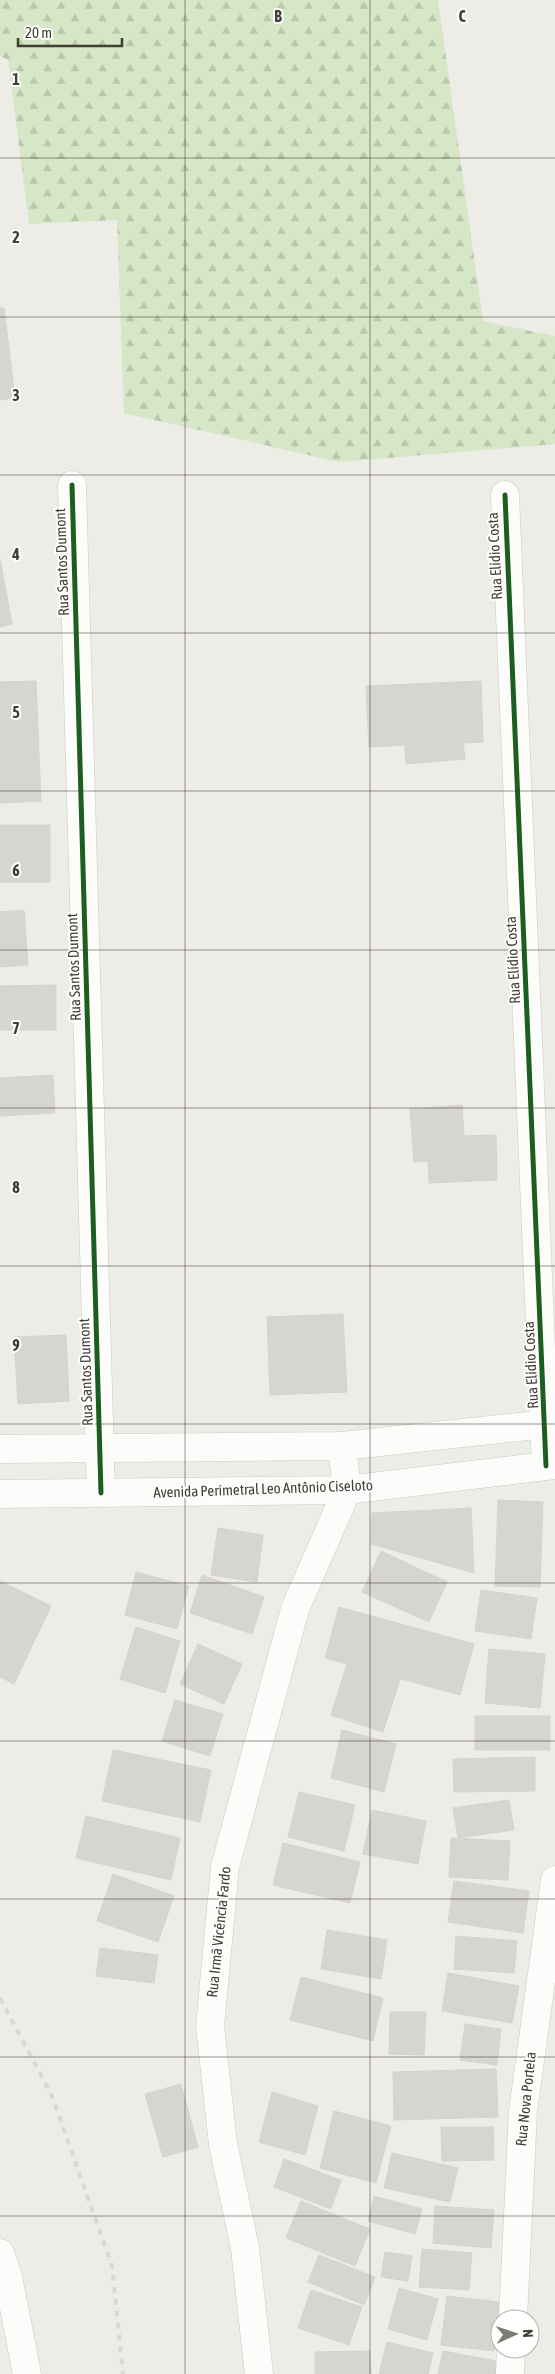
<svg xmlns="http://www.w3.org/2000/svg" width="555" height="2374" font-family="'Asap Condensed',sans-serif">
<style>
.forest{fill:url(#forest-firs)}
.building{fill:#d6d5cf;stroke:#d5d3cc}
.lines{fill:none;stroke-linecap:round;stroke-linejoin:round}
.minor-casing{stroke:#cbcac4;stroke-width:29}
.tertiary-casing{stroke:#cbcac4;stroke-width:29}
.minor{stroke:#fcfcfb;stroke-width:28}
.tertiary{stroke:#fcfcfb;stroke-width:28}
.rail{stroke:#d8d8d7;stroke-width:4;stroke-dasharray:6 6;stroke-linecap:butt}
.cycleway-casing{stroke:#fff;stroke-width:8}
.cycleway{stroke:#1b5e20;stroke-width:5}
.grid{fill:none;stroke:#423e34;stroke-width:1;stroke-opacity:0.55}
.labels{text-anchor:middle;stroke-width:4;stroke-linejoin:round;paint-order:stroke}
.street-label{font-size:15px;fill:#423e34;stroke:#fff}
.grid-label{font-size:16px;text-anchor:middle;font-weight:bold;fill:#423e34;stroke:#fff;stroke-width:4;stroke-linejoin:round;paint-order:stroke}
</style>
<defs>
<pattern id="forest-firs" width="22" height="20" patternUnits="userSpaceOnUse" patternTransform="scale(1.25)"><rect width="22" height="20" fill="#d6e7c7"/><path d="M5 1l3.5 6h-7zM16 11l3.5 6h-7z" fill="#b9c7ac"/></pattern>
</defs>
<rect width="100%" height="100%" fill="#edece6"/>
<!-- forest -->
<path class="forest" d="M0 0H438L483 321 555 336V444L339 462 124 413 117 220 29 224 8 60 0 56Z"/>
<!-- building -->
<path class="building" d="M0 308H4L15 398 0 400Z
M0 559 12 624 0 627Z
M36 681 41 801 0 803V682Z
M481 681 483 742 463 743 465 759 406 764 405 745 369 747 366 686Z
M0 825H50V882H0Z
M24 910 28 965 0 967V912Z
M56 985V1030H0V986Z
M53 1075 55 1113 0 1116V1078Z
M462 1105 464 1136 496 1135 497 1180 429 1183 428 1161 414 1162 410 1109Z
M343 1314 347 1392 270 1395 267 1317Z
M66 1335 69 1401 18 1404 14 1337Z
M498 1500 543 1502 540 1587 495 1586Z
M471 1508 474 1573 371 1544 372 1513Z
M218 1528 263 1535 257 1582 211 1575Z
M381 1551 447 1582 429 1622 362 1592Z
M136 1572 189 1586 177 1629 125 1615Z
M202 1575 264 1597 252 1634 190 1613Z
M0 1581 51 1606 14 1684 0 1677Z
M481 1590 537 1598 531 1639 475 1631Z
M339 1607 474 1644 460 1695 325 1658Z
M136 1627 180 1641 165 1693 120 1679Z
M198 1644 242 1664 224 1704 180 1684Z
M489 1649 545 1654 540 1708 485 1703Z
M347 1664 400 1680 383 1732 331 1715Z
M175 1700 223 1714 210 1756 162 1741Z
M475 1716H550V1750H475Z
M342 1730 396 1744 384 1792 331 1778Z
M113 1750 211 1770 200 1822 102 1801Z
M535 1757V1791L454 1792 453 1759Z
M299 1792 355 1805 344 1851 288 1837Z
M509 1800 514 1830 458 1838 453 1808Z
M372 1810 426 1821 418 1864 363 1854Z
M86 1816 180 1838 171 1880 76 1858Z
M451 1838 510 1841 508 1880 449 1877Z
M283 1843 360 1862 350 1903 273 1885Z
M113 1874 174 1896 158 1942 97 1921Z
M454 1881 529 1891 523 1933 448 1922Z
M327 1930 387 1940 381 1979 321 1969Z
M456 1936 517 1941 514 1973 454 1969Z
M100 1948 158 1955 154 1983 96 1976Z
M448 1973 519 1986 512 2023 442 2011Z
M301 1977 383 1998 373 2041 290 2020Z
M390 2012H426L424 2055 389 2054Z
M465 2024 501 2029 497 2065 460 2060Z
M496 2069 498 2117 394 2120 393 2072Z
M181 2084 198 2147 163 2157 145 2094Z
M272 2092 318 2106 305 2155 259 2142Z
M334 2111 391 2126 376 2183 320 2168Z
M441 2127H493L494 2160 442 2161Z
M392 2153 458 2168 450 2202 384 2188Z
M284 2159 341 2180 331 2209 274 2187Z
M374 2196 422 2209 415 2234 368 2221Z
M301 2201 370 2229 355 2266 286 2238Z
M435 2206 494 2210 491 2248 433 2243Z
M422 2249 472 2253 469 2290 419 2287Z
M385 2252 412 2256 408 2281 381 2277Z
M319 2255 375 2277 364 2305 308 2282Z
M399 2288 438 2299 427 2340 388 2329Z
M311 2290 362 2307 349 2345 298 2328Z
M447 2296 499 2302 494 2351 441 2345Z
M387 2342 433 2353 428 2374H379Z
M370 2351 371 2374H315V2352Z
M443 2351 502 2362 500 2374H438Z"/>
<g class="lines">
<defs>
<path id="minor" d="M72 485 101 1493
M505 495 546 1466
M0 2253 8 2277 27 2374
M513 2319 523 2111 555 1880
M259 2374 245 2248 223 2144 210 2026 225 1867 295 1609 347 1490 342 1446
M510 2374 511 2349"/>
<path id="tertiary" d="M0 1449 342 1446 555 1423
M0 1494 347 1490 555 1465"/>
</defs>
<!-- minor casing -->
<use href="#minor" class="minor-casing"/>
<!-- tertiary casing -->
<use href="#tertiary" class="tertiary-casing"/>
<!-- minor -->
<use href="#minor" class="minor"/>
<!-- tertiary -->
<use href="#tertiary" class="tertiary"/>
<!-- rail -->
<path class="rail" d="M0 1998 52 2096 112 2266 123 2374"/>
<defs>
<path id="cycleway" d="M72 485 101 1493
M505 495 546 1466"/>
</defs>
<!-- cycleway casing -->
<use href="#cycleway" class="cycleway-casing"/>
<!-- cycleway -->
<use href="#cycleway" class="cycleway"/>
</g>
<!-- grid -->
<path class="grid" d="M185 0V2374M370 0V2374M0 158H555M0 317H555M0 475H555M0 633H555M0 791H555M0 950H555M0 1108H555M0 1266H555M0 1424H555M0 1583H555M0 1741H555M0 1899H555M0 2057H555M0 2216H555"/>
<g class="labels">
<!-- street labels -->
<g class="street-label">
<text transform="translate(495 556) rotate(-93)" y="5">Rua Elídio Costa</text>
<text transform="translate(62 562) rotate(-92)" y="5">Rua Santos Dumont</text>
<text transform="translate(513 960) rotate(-93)" y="5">Rua Elídio Costa</text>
<text transform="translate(74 967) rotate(-92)" y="5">Rua Santos Dumont</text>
<text transform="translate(531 1365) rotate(-93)" y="5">Rua Elídio Costa</text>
<text transform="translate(86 1372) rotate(-92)" y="5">Rua Santos Dumont</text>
<text transform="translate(263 1489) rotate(-2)" y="5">Avenida Perimetral Leo Antônio Ciseloto</text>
<text transform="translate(219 1932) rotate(-84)" y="5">Rua Irmã Vicência Fardo</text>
<text transform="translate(526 2099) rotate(-84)" y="5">Rua Nova Portela</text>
</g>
</g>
<g class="grid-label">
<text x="278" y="22">B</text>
<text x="462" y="22">C</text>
<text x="16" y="85">1</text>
<text x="16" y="243">2</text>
<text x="16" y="401">3</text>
<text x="16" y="560">4</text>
<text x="16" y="718">5</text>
<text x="16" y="876">6</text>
<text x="16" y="1034">7</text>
<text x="16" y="1193">8</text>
<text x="16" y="1351">9</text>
</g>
<!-- north arrow -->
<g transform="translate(515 2334) rotate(87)"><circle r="24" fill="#ffffff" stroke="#b3b2ae"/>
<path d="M0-4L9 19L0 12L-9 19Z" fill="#7e7b72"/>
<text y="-8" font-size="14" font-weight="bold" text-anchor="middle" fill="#423e34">N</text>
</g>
<!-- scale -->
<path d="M18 38v8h104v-8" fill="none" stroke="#423e34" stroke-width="2.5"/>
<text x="25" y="38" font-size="15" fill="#423e34" stroke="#ffffff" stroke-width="4" paint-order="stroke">20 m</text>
</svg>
